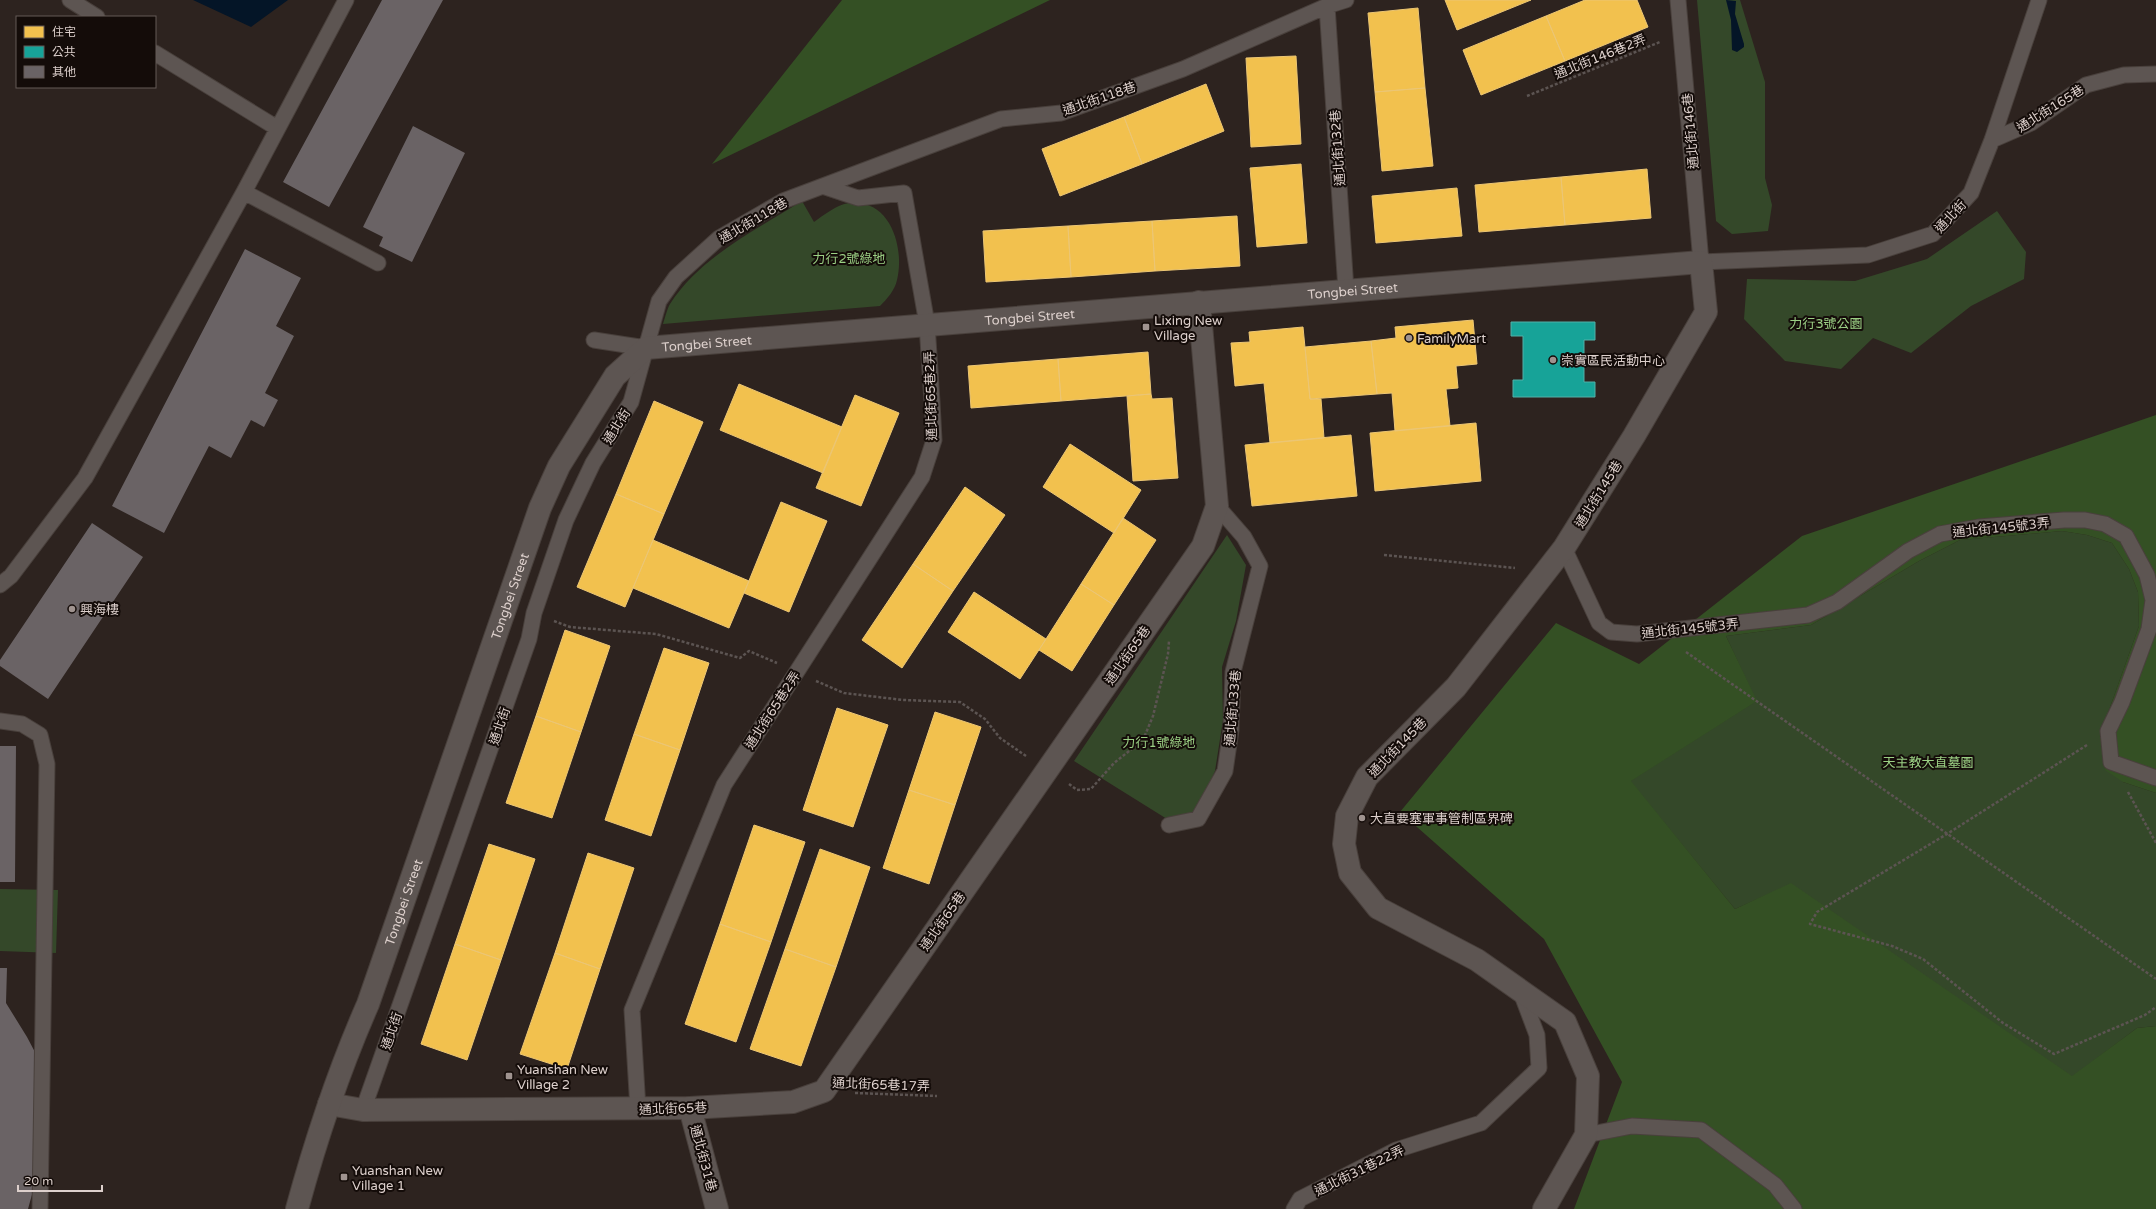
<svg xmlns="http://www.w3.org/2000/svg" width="2156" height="1209" font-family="'Varela Round','Noto Sans TC',sans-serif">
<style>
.green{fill:#344829}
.forest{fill:#345024}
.water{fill:#041527}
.homes{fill:#f2c14e;stroke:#ecc674}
.public{fill:#17a398;stroke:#52b0a8}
.building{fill:#6a6365}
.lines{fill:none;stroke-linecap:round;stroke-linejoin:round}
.service-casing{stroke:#49403c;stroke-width:17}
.minor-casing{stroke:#49403c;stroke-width:24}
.path{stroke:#5c5452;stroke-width:2.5;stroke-dasharray:3 2;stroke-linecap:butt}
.service{stroke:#5d5552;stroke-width:15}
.minor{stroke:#5d5552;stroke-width:22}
.poi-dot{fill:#9f938f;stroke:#140c09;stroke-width:1.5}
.labels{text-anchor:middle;stroke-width:4;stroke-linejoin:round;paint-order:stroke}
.street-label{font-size:13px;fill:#ddd0cc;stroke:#140c09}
.park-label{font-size:13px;fill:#9bd084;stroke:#140c09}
.poi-label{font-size:13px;fill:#ddd0cc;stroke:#140c09;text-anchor:start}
</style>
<rect width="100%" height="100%" fill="#2d231f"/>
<!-- green -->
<path class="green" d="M1697 0H1740L1765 82V178L1772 205 1768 231 1732 234 1716 221Z
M802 201 814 222C824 215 836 205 849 203 890 198 905 247 897 280 895 290 887 299 880 306L663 324C665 318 667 309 670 304 700 257 756 230 802 201Z
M1997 211 2026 252 2024 279 1971 306 1911 353 1873 338 1841 369 1785 361 1744 319 1747 279 1855 281 1927 259Z
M2062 531 2087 535 2112 543 2129 569 2138 592 2139 626 2108 713 2123 782 2156 793V1026L2137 1028 2072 1077 1791 884 1735 909 1630 781 1756 701 1726 636 1811 625 1919 561 1960 540Z
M1227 535 1246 565 1236 621 1222 667 1223 720 1215 771 1197 811 1167 819 1074 761Z
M0 889 58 890 56 953 0 951Z"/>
<!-- forest -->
<path class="forest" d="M842 0H1050L712 164Z
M2156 415V793L2123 782 2105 770 2108 713 2139 626 2138 592 2129 569 2112 543 2087 535 2062 531 1960 540 1919 561 1811 625 1726 636 1757 701 1631 781 1735 909 1791 883 2072 1076 2137 1028 2156 1026V1209H1574L1622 1082 1544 939 1400 812 1556 623 1639 664 1802 536Z"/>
<!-- water -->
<path class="water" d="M193 0H288L251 27Z
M1726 0 1736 1 1735 14 1744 44V47L1737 52 1732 50 1731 20Z"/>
<!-- homes -->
<path class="homes" d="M1445 0H1531L1457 30Z
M1585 0H1637L1648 27 1565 61 1546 16Z
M1418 8 1425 88 1375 92 1368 13Z
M1546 16 1565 61 1481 95 1463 50Z
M1296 56 1301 144 1251 147 1246 58Z
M1206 84 1224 131 1142 164 1124 117Z
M1425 88 1433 166 1382 171 1375 92Z
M1124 117 1142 164 1060 196 1042 149Z
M1301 164 1307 243 1257 247 1250 168Z
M1647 169 1651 218 1565 225 1561 177Z
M1561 177 1565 225 1479 232 1475 185Z
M1457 188 1462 236 1376 243 1372 196Z
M1237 216 1240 266 1155 271 1152 221Z
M1152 221 1155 271 1071 277 1068 226Z
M1068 226 1071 277 986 282 983 231Z
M1473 320 1477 364 1456 366 1458 388 1446 389 1450 426 1395 431 1392 393 1377 394 1371 341 1396 338 1395 327Z
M1303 327 1310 399H1321L1324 438 1270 443 1264 383 1235 386 1231 343 1250 342 1249 332Z
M1371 341 1377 394 1310 399 1305 347Z
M1148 352 1151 394 1061 401 1058 359Z
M1058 359 1061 401 971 408 968 366Z
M739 384 842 427 823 473 720 430Z
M1151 394 1152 399 1172 398 1178 478 1133 481 1127 396Z
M855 395 899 413 861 506 816 488Z
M654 401 703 422 664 514 616 494Z
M1476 423 1481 481 1375 491 1370 433Z
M1351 435 1357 496 1252 506 1245 445Z
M1070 444 1141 490 1114 533 1043 487Z
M965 487 1005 515 953 591 913 564Z
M616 494 664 514 625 607 577 587Z
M781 502 827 521 789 612 744 593Z
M1123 518 1156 540 1114 605 1081 584Z
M653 540 749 581 729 628 633 588Z
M913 564 953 591 902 668 862 640Z
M1081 584 1114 605 1072 671 1039 650Z
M974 592 1046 639 1020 679 948 632Z
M565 630 610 646 581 732 536 716Z
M664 648 709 663 680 750 634 734Z
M837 708 888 725 853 827 803 810Z
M935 712 981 727 955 805 909 790Z
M536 716 581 732 552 818 506 803Z
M634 734 680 750 651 836 605 820Z
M909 790 955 805 929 884 883 868Z
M754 825 805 842 771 942 720 924Z
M489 844 535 859 501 960 455 944Z
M820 849 870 867 836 967 785 949Z
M588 853 634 868 600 969 555 953Z
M720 924 771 942 736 1042 685 1024Z
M455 944 501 960 467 1060 421 1044Z
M785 949 836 967 801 1066 750 1049Z
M555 953 600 969 567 1069 520 1054Z"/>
<!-- public -->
<path class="public" d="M1511 322H1595V340H1584V382H1595V397H1513V380H1523V336H1511Z"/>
<!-- building -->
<path class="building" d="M382 0H443L329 207 283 182Z
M413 126 465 153 412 262 379 246 383 237 363 227Z
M245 249 301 278 276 326 294 336 265 393 278 400 264 427 251 420 231 458 209 446 164 533 112 506Z
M92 523 143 557 48 699 0 666V660Z
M0 746H16L15 882H0Z
M0 968H7L6 1003 27 1037 47 1075 49 1117 41 1162 28 1209H0Z"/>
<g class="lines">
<defs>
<path id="service" d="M70 0 97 17
M1678 0 1701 262 1868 255 1933 234 1971 193 1992 140 2039 0
M1327 6 1346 290
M155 53 277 128
M1992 140 2031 123 2086 85 2124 75 2156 74
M244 192 378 263
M594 340 646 348
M1564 548 1599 623 1611 632 1637 634 1808 615 1837 602 1908 551 1940 534 1979 527 2064 520H2085L2105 524 2126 536 2147 575 2153 600 2149 629 2122 702 2108 731 2111 762 2156 778
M0 585 11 576 85 478 244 192 346 0
M0 721 22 724 40 735 47 764 40 1209
M1169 825 1198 819 1225 771 1231 730 1233 672 1260 566 1244 537 1217 506
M638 1109 632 1010 724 785 922 477 934 440 932 402 927 324 904 193 858 198 825 187
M363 1110 529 639 534 613 566 520 593 463 631 402 659 301 676 277 719 238 783 201 1001 119 1061 113 1183 69 1327 6 1346 0
M1586 1135 1632 1126 1701 1130 1775 1185 1794 1209
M1294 1209 1300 1199 1396 1150 1481 1123 1539 1068 1537 1035 1520 990"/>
<g id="minor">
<path d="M329 1104 363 1110 690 1108 793 1102 824 1091 1203 546 1217 506 1199 302"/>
<path d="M690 1108 717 1209"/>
<path id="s1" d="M297 1209C316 1139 339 1070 368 1004L540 508 559 466 615 376 646 348 1701 262 1706 312 1634 436 1564 548 1456 687 1367 777 1347 816 1344 844 1350 873 1378 908 1477 960 1565 1022 1588 1076 1586 1135 1544 1209"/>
</g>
</defs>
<!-- service casing -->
<use href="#service" class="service-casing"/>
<!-- minor casing -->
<use href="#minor" class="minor-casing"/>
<!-- path -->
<path class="path" d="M1527 96 1660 42
M1384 555 1515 568
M554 621 570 627 656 634 740 658 749 651 777 663
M1686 652 2156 979
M816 681 844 693 903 700 960 702 985 719 1000 738 1026 756
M2087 745 1947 834 1817 912 1810 924 1892 946 1923 959 2003 1023 2054 1054 2145 1015 2156 1007
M1069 784 1077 790 1091 789 1114 763 1143 740 1153 716 1168 654 1169 641
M2128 792 2156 843
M855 1093 937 1096"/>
<!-- service -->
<use href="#service" class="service"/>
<!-- minor -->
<use href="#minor" class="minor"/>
</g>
<!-- markers -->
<g class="poi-dot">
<rect x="1142" y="323" width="8" height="8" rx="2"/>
<circle cx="1409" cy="338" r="4"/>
<circle cx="1553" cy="360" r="4"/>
<circle cx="72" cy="609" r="4"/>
<circle cx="1362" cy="818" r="4"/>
<rect x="505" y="1072" width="8" height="8" rx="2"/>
<rect x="340" y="1173" width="8" height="8" rx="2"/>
</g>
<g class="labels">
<!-- street labels -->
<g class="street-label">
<text transform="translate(1600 56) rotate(-22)" y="5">通北街146巷2弄</text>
<text transform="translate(1099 98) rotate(-19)" y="5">通北街118巷</text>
<text transform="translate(2050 108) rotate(-32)" y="5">通北街165巷</text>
<text transform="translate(1690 131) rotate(-95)" y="5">通北街146巷</text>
<text transform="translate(1337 148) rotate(-94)" y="5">通北街132巷</text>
<text transform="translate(1950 216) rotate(-47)" y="5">通北街</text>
<text transform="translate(753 220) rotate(-30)" y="5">通北街118巷</text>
<text dy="5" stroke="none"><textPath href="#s1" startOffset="1645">Tongbei Street</textPath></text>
<text dy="5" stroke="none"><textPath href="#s1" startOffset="1321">Tongbei Street</textPath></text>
<text dy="5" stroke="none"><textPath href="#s1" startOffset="997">Tongbei Street</textPath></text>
<text transform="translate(930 396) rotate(-92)" y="5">通北街65巷2弄</text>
<text transform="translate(616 426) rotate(-58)" y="5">通北街</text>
<text transform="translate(1598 494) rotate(-58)" y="5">通北街145巷</text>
<text transform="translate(2001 527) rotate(-6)" y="5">通北街145號3弄</text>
<text dy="5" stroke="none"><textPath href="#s1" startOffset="649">Tongbei Street</textPath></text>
<text transform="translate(1690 628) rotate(-6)" y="5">通北街145號3弄</text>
<text transform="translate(1127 655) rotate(-55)" y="5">通北街65巷</text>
<text transform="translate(1232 708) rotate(-85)" y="5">通北街133巷</text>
<text transform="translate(772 710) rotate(-57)" y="5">通北街65巷2弄</text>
<text transform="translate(499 726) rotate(-71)" y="5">通北街</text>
<text transform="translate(1397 747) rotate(-46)" y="5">通北街145巷</text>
<text dy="5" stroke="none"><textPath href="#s1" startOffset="325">Tongbei Street</textPath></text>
<text transform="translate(942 921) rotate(-55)" y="5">通北街65巷</text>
<text transform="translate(391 1031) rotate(-71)" y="5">通北街</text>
<text transform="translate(881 1084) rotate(2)" y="5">通北街65巷17弄</text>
<text transform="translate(673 1108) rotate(-2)" y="5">通北街65巷</text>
<text transform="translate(704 1158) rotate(75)" y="5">通北街31巷</text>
<text transform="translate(1359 1170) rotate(-26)" y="5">通北街31巷22弄</text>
</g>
<!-- park labels -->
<g class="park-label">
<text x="849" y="263">力行2號綠地</text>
<text x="1826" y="328">力行3號公園</text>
<text x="1159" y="747">力行1號綠地</text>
<text x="1928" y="767">天主教大直墓園</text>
</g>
<!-- poi labels -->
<g class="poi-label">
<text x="1154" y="325">Lixing New<tspan x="1154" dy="15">Village</tspan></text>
<text x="1417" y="343">FamilyMart</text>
<text x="1561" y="365">崇實區民活動中心</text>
<text x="80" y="614">興海樓</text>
<text x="1370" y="823">大直要塞軍事管制區界碑</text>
<text x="517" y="1074">Yuanshan New<tspan x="517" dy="15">Village 2</tspan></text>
<text x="352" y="1175">Yuanshan New<tspan x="352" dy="15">Village 1</tspan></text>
</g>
</g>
<!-- legend -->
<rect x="16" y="16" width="140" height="72" fill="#140c09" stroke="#645a57"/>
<rect x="24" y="26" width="20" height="12" fill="#f2c14e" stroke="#645a57"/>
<text x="52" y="36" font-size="12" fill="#ddd0cc">住宅</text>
<rect x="24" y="46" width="20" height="12" fill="#17a398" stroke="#645a57"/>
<text x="52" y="56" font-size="12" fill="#ddd0cc">公共</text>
<rect x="24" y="66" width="20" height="12" fill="#6a6365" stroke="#645a57"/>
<text x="52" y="76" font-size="12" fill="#ddd0cc">其他</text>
<!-- scale -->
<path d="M18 1185v6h84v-6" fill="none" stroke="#ddd0cc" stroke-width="2"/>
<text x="24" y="1185" font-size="12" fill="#ddd0cc" stroke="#140c09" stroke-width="3" paint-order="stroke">20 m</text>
</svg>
